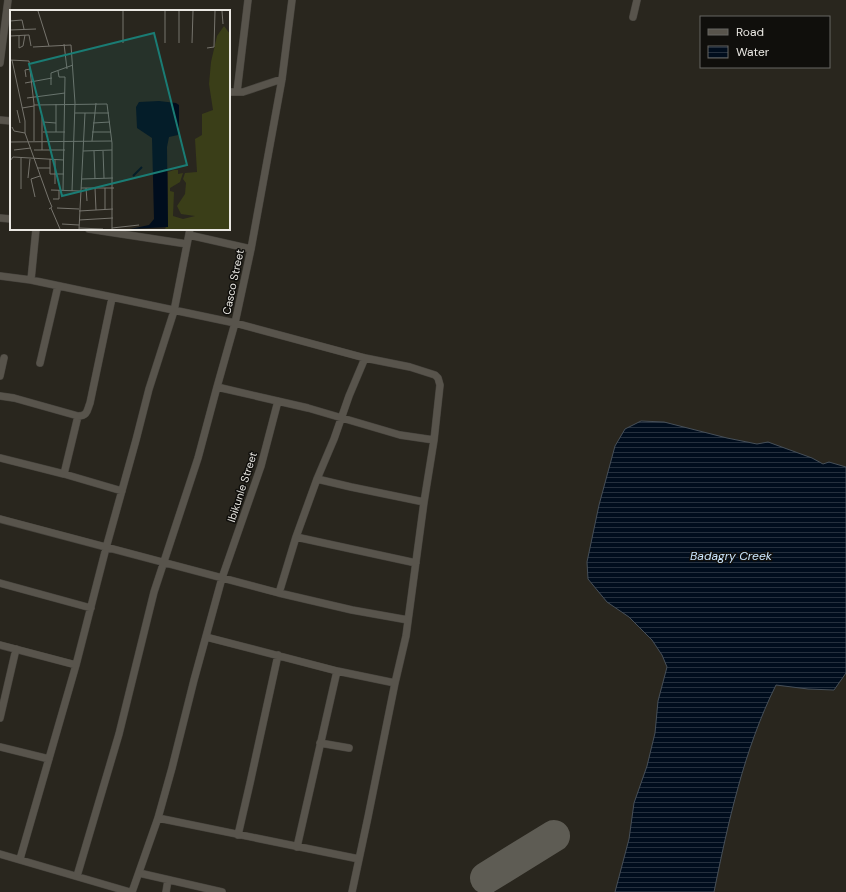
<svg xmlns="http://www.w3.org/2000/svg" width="846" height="892" font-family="'DM Sans',sans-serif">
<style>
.water{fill:url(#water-rules);stroke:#464f58}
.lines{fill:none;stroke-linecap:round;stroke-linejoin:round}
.runway{stroke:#5e5c54;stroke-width:32}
.minor-casing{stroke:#46433d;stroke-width:8}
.minor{stroke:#58544c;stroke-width:7}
.labels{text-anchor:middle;stroke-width:3;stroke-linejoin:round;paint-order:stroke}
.street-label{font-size:11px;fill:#eae8e3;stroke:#100f0c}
.water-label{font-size:12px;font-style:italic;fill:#cce7fe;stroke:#100f0c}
.inset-river{fill:none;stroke:#000d1d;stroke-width:2}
.inset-road{fill:none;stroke:#76746d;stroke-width:1}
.view{fill:#1a7c74;fill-opacity:0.15;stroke:#1a7c74;stroke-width:2}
.inset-edge{fill:none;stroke:#eae8e3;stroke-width:2}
</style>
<defs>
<pattern id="water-rules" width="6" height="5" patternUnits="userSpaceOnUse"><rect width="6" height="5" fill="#000d1d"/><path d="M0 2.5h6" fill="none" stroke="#25303e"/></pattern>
</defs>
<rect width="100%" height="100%" fill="#29261e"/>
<!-- water -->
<path class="water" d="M641 421 664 422 727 438 757 444 768 442 812 458 823 464 829 462 846 467V673L834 690 808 689 776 685C744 749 728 823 714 892H615L629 839 634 803 647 766 655 733 658 701 667 667 662 655 652 640 629 617 607 602 588 579 587 562 599 505 615 446 625 429Z"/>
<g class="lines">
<!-- runway -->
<path class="runway" d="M486 878 554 836"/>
<defs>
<path id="minor" d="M633 17 637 0
M0 63 8 0
M229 92H243L282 79
M237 92 248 0
M0 120 11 121
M0 218 11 219
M89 229 187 244
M189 235 251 249
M0 276 31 280 235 323 365 358 410 367 435 375 438 378 440 385 434 440 424 502 406 636 395 683 368 817 352 892
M31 280 36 229
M40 363 58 286
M0 376 4 358
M217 387 308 408 400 435 434 440
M0 396 14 398 78 416
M0 458 64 474 122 491
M64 474 78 416C88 416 87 410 90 403L112 298
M317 479 351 487 424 502
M0 519 279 593 352 610 408 620
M296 537 416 563
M0 583 91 608
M279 593 296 537 317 479 334 439 349 396 365 358
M206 637 337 671 395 683
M0 645 76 665
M0 718 16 649
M320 743 349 748
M0 747 49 759
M158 818 359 859
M238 835 250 783 278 655
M297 847 337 671
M0 854 130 892
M20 859 76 665 106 548 136 440 149 389 174 311 190 229
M139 873 222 892
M77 876 119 734 154 592 198 458 217 387 235 323 251 249 282 79 292 0
M132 892 158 818 172 768 194 680 222 578 261 466 278 401
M166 892 168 880"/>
</defs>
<!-- minor casing -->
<use href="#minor" class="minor-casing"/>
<!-- minor -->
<use href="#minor" class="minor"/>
</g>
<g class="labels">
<!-- street labels -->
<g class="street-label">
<text transform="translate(233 282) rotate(-78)" y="4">Casco Street</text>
<text transform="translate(242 487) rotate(-72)" y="4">Ibikunle Street</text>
</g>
<!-- water labels -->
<g class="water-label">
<text x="731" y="560">Badagry Creek</text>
</g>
</g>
<!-- overview -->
<g transform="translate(10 10)">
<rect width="220" height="220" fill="#29261e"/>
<path d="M214 16 220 24V219H155L158 212V162L164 160H168V164L173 163 170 172 160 178V181L164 182 163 206 173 209 185 206 171 204 167 196 175 184 176 173 173 169 175 163 187 162 185 129 192 125V104L203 100 199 74 201 52 207 26Z" fill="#3a3e18"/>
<path d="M149 91 166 93 169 95V121L168 125 159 127 157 137 158 217 120 219 139 215 144 209 142 128 127 118 126 97 129 92Z" fill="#000d1d"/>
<path class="inset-river" d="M123 166 132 157"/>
<path class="inset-road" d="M28 1 39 36M113 1V33M155 1V33M212 1 213 14M0 11 12 10 14 19M0 20 26 19M0 26 19 25 21 36M9 26V38L13 36 15 25M169 33V1M182 33 183 1M54 34 57 59M23 37 61 35 65 93 62 181M197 38 204 37 205 1M0 50 19 51 24 94V131M2 50 15 111V123M48 61 49 67H55M16 67 15 60 20 59M15 73 42 68M41 75V63L63 55M17 88 55 83M24 95 97 94 102 133V219M12 98 24 96M7 100 10 113M65 103H99M33 112 46 113M83 113 100 112M2 117 4 121 15 123 39 190 42 197 39 199M33 122H55M46 122V94M82 122H101M82 131 86 93M0 132 102 131M4 140 21 138M24 140H55M32 140V107M73 141 102 140M84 141 85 169M93 141 94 168M11 148V179M40 149V164H54M0 151 3 147 54 150M27 158H40M18 168 20 149M72 169 103 168M45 174V149M71 178H104M76 178 77 191M85 178 86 200M95 178V199M41 180 71 181M53 180 55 67M25 187 21 169 30 166M43 189H49V180M41 198 50 219M47 198 69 199M69 201 103 199M69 210 103 208M52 214 69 215M69 218 93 219M102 218 129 215M69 219 75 103"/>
<path class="view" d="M144 23 177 155 52 186 19 54Z"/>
<rect width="220" height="220" class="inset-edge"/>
</g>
<!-- legend -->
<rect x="700" y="16" width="130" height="52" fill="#100f0c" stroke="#676662"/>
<rect x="708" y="29" width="20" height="6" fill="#58544c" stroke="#676662"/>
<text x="736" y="36" font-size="12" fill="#eae8e3">Road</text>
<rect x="708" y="46" width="20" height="12" fill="url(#water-rules)" stroke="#676662"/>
<text x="736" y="56" font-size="12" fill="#eae8e3">Water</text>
</svg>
